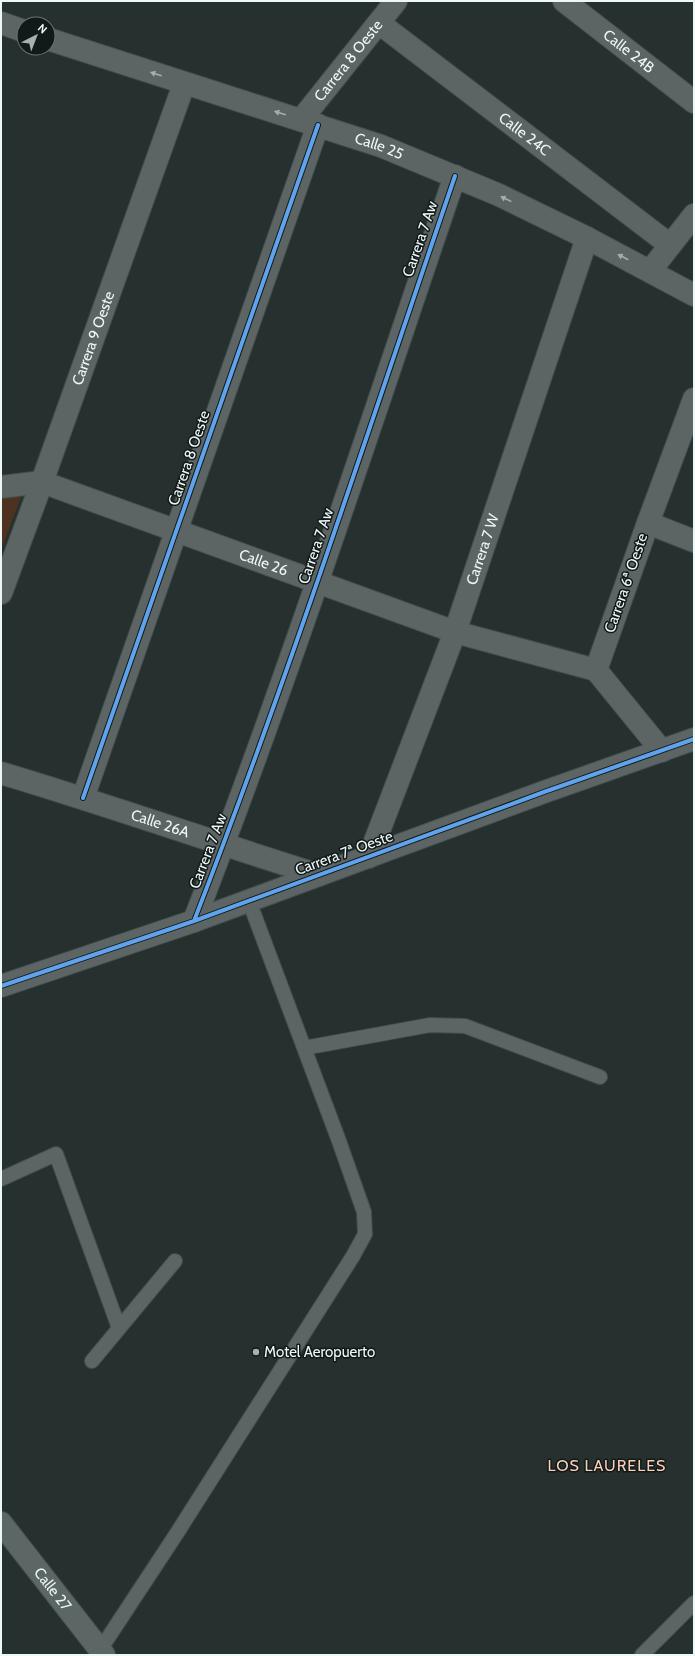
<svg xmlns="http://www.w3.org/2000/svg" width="695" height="1656" font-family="Cabin,sans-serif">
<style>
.green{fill:#4d321f}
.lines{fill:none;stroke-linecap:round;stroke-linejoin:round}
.service-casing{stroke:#434c4c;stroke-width:16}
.minor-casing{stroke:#434c4c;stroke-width:24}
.tertiary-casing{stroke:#434c4c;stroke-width:24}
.secondary-casing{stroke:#434c4c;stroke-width:24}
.service{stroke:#5c6464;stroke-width:14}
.minor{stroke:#5c6464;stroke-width:22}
.tertiary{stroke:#5c6464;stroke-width:22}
.secondary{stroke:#5b6665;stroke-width:22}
.cycleway-casing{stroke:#111919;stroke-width:6}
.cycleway{stroke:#60a3ed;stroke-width:4}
.oneway{fill:#a4aeae}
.poi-dot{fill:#a6b1b1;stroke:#111919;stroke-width:1.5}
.labels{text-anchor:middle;stroke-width:3;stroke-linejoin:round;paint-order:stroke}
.street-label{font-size:15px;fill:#ecf7f7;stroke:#111919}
.poi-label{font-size:15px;fill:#ecf7f7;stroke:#111919;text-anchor:start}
.neighbourhood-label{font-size:16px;letter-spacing:1px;fill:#facfb5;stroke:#111919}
</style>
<rect width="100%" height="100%" fill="#25302f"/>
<!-- green -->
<path class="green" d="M23 492 1 550V496Z"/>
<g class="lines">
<defs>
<path id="service" d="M304 1048 430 1025 465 1026 600 1077
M1 1179 56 1154 119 1328
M92 1361 175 1261
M100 1650 177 1533 353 1256 365 1234 364 1212 339 1141 249 901
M642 1655 694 1603"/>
<g id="minor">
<path id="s1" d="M564 1 694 102"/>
<path id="s2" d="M379 23 670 245"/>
<path id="s3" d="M301 120 396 1"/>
<path d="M650 271 694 215"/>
<path id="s4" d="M1 487 42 482 455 632 596 670"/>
<path d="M648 523 694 541"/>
<path id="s5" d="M1 593 42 482 184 84"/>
<path d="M662 751 596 670 648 523 694 399"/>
<path id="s6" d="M1 773C108 805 213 842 319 875"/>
<path d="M83 798 318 125"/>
<path id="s7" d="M369 857 455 632 587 238"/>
<path d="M194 921C289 676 370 425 455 176"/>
<path d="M1 986 194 921 544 792 694 739"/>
</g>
<g id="tertiary">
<path d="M1 23 24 31"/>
<path id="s8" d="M48 39 381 146 499 195 587 238 694 295"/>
</g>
<g id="secondary">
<path id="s9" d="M1 1523 104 1655"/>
</g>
</defs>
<!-- service casing -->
<use href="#service" class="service-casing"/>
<!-- minor casing -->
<use href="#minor" class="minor-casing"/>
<!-- tertiary casing -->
<use href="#tertiary" class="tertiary-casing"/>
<!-- secondary casing -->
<use href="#secondary" class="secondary-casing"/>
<!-- service -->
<use href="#service" class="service"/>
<!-- minor -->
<use href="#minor" class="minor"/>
<!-- tertiary -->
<use href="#tertiary" class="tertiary"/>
<!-- secondary -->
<use href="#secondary" class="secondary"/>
<defs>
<path id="cycleway" d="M83 798 318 125
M194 921C289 676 370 425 455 176
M1 986 194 921 544 792 694 739"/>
</defs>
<!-- cycleway casing -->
<use href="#cycleway" class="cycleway-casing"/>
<!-- cycleway -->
<use href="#cycleway" class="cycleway"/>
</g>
<!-- one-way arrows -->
<defs><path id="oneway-solid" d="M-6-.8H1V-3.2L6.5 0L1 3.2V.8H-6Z"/></defs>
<g class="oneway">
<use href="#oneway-solid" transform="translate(156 74) rotate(-162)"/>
<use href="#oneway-solid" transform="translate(280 113) rotate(-163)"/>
<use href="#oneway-solid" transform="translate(506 199) rotate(-154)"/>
<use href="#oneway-solid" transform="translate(623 257) rotate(-153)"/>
</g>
<!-- markers -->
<circle class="poi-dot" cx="256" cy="1352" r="4"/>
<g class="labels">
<!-- street labels -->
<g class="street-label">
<text dy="5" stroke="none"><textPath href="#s1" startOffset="82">Calle 24B</textPath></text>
<text dy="5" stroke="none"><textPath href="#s3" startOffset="76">Carrera 8 Oeste</textPath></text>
<text dy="5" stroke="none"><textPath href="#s2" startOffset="183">Calle 24C</textPath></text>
<text dy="5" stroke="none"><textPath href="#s8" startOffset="348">Calle 25</textPath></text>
<text transform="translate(420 239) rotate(-71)" y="5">Carrera 7 Aw</text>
<text dy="5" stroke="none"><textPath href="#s5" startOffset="271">Carrera 9 Oeste</textPath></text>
<text transform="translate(189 458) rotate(-71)" y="5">Carrera 8 Oeste</text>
<text transform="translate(316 546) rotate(-71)" y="5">Carrera 7 Aw</text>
<text dy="5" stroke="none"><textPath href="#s7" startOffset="328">Carrera 7 W</textPath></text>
<text dy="5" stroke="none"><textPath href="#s4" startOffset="277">Calle 26</textPath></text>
<text transform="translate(626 583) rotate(-71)" y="5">Carrera 6ª Oeste</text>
<text dy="5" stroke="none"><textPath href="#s6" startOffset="167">Calle 26A</textPath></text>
<text transform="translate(208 851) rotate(-69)" y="5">Carrera 7 Aw</text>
<text transform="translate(344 853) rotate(-20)" y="5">Carrera 7ª Oeste</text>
<text dy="5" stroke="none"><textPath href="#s9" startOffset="84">Calle 27</textPath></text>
</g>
<!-- poi labels -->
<g class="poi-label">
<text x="264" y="1357">Motel Aeropuerto</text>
</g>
<!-- neighbourhood labels -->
<g class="neighbourhood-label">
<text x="607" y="1471">LOS LAURELES</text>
</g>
</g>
<!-- border -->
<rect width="695" height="1656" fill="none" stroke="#ecf7f7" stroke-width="4"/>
<!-- north arrow -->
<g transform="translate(36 36) rotate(42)"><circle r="19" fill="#111919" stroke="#697272"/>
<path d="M0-3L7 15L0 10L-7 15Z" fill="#a6b1b1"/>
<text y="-6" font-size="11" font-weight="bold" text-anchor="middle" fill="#ecf7f7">N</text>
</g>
</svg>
